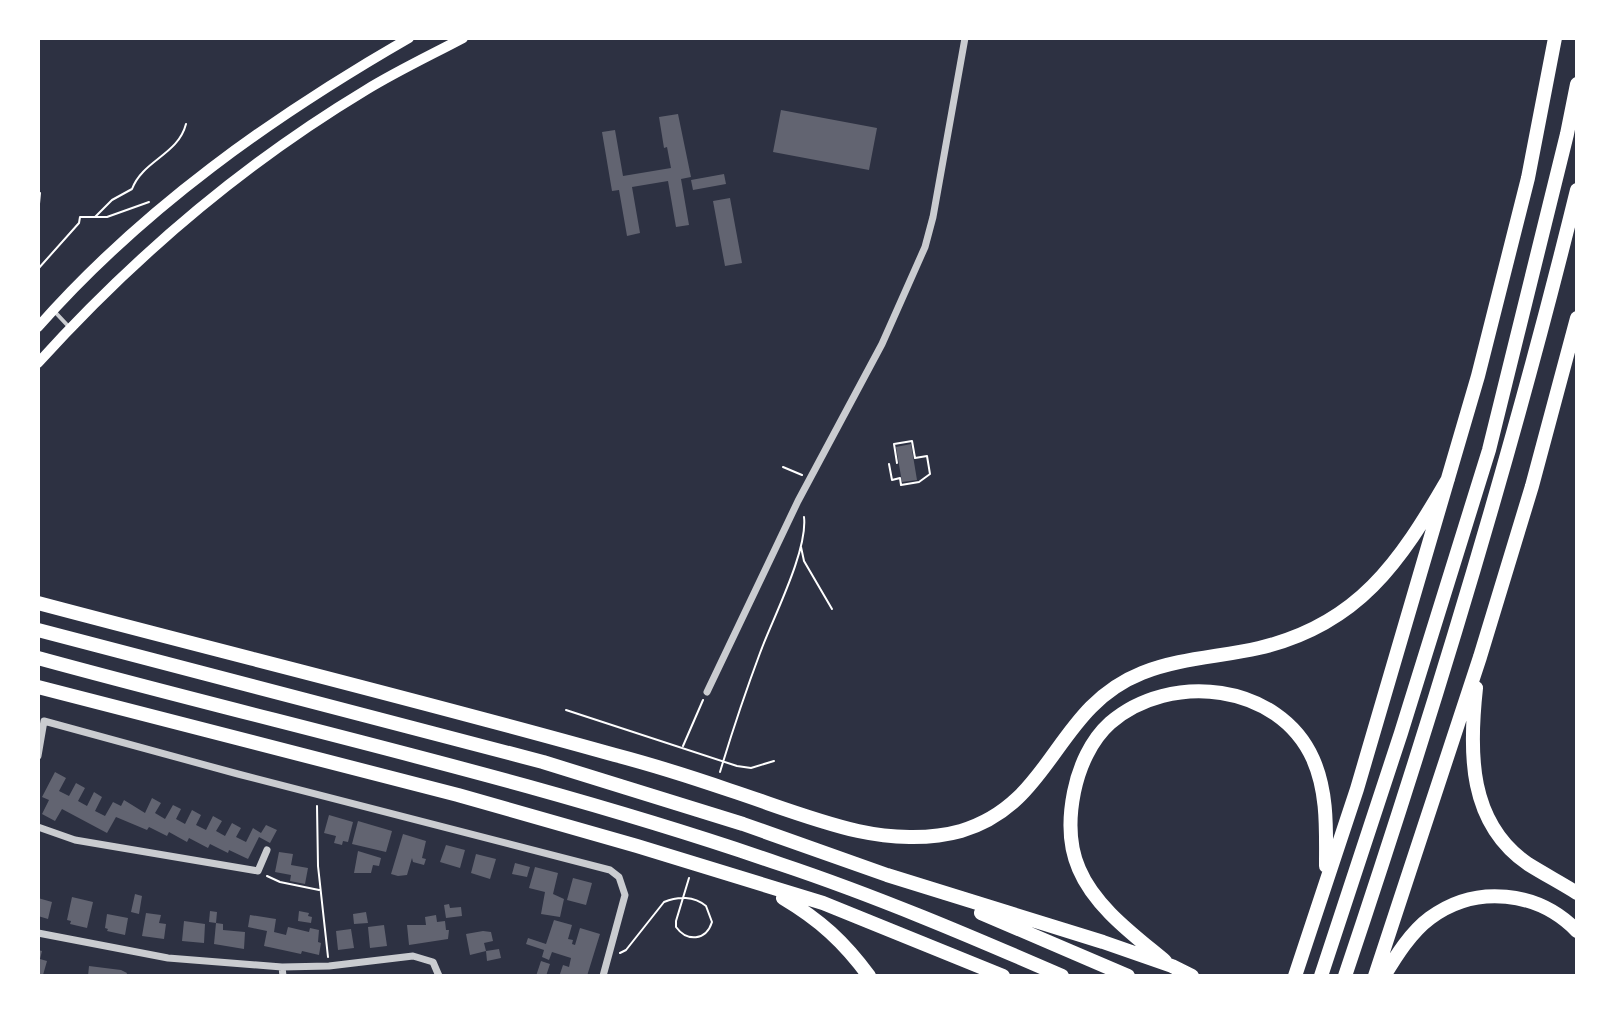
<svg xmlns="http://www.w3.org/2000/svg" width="1615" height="1014" font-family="Ubuntu,sans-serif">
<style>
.building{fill:#626471}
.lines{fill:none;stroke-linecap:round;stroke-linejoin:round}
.path{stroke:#fff;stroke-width:2}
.service{stroke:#caccd0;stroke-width:4}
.minor{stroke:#caccd0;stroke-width:7}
.secondary{stroke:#fff;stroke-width:10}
.motorway{stroke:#fff;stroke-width:14}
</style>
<rect width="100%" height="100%" fill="#2d3142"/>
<!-- building -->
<path class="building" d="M781 110 877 128 869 170 773 152Z
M678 114 691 177 681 179 689 225 676 227 668 181 632 187 640 233 627 236 619 190 612 191 602 132 615 130 623 176 671 168 667 147 664 148 659 117Z
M724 174 726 184 693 190 691 180Z
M730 198 742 263 725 266 713 201Z
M911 444 917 480 902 482 896 447Z
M55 772 66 778 59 791 69 796 76 783 85 788 78 801 87 806 94 792 102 797 95 811 105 816 113 802 121 806 124 800 145 813 152 798 161 803 155 813 165 819 173 805 181 809 176 819 185 824 192 810 201 815 196 825 206 830 213 816 222 821 216 831 225 836 232 823 241 828 236 837 246 842 253 828 261 833 266 825 277 830 270 843 259 837 248 859 229 850 228 853 210 844 208 848 189 838 187 842 169 832 167 836 149 827 147 830 116 817 107 833 62 809 55 821 42 814 49 800 42 797Z
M329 815 353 822 348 842 343 841 342 845 334 843 336 836 324 833Z
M358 821 392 831 386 852 352 844Z
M403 834 426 841 422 858 426 859 424 865 413 862 412 858 407 875 398 876 391 874Z
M446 845 465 850 460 868 440 862Z
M358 851 381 858 379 866 373 865 371 873H354Z
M279 852 293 854 291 865 308 868 305 884 290 881 291 875 275 872Z
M476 854 496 859 490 879 471 873Z
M515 863 530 867 527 877 512 874Z
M535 867 558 873 553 894 564 899 560 917 541 914 545 892 529 888Z
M573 878 592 883 586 905 567 900Z
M135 894 142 896 139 914 131 912Z
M72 897 93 902 87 928 70 924 71 921 67 920Z
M38 898 52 902 48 919 38 916Z
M449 904 450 908 461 907 462 916 446 918 444 905Z
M210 911 217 912 216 923 223 924V930L245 932 244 949 214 944 216 923 209 922Z
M299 911 309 913 308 916 312 917 311 923 298 921Z
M366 912 368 923 354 924 353 914Z
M146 913 161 915 159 923 166 924 164 939 142 936Z
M107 914 128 918 125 935 107 931 108 929 105 928Z
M250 915 276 919 274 932 286 935 288 927 309 932 310 928 319 930 318 942 321 943 319 955 302 951 301 954 264 946 267 931 248 927Z
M436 915 437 922 445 921 446 930H449L448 939 409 945 407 925H426L425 917Z
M554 920 572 925 568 939 573 940 572 944 575 945 580 928 600 934 587 976 560 974 563 965 569 967 571 958 552 952 549 960 542 957 544 950 526 944 528 938 546 944Z
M184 921 205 924 204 943 182 941Z
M384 925 387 946 370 948 368 927Z
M351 929 354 948 338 950 336 931Z
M483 931 491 932 493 941 484 943 486 951 470 955 466 934Z
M499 949 501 958 487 961 486 951Z
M38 950 42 951 40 959 47 961 43 975 38 974Z
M541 961 550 964 546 976H536Z
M89 966 121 970 127 973 126 976H88Z"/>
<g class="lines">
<!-- path -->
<path class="path" d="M38 215 40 193
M95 217 112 200 132 189C143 160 178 155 186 124
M38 269 79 223 80 217H107L149 202
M889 464 892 480 900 478 901 485 919 482 930 474 927 456 915 458 912 441 894 444 897 463
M783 467 802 475
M801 547 804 561 832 609
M566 710 737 766 751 768 774 761
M683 746 703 700
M720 772C732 732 745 693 760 653 772 620 808 551 804 517
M317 806 318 866 328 957
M267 876 280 882 319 890
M620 953 626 950 664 902C678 896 694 896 706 906L712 922C706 941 687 942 676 927V921L689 878"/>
<!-- service -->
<path class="service" d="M55 312 70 328"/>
<!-- minor -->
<path class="minor" d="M707 692 798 501 882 344 925 247 933 217 965 38
M38 756 44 721 238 774 610 870 619 877 625 895 603 976
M38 827 75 840 258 871 267 850
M38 933 168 958 282 967 283 976
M282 967 329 966 413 956 433 962 439 976"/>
<!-- secondary -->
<path class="secondary" d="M38 327C143 208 272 117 409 38
M38 363C135 256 243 164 366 90 397 71 431 55 463 38"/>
<!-- motorway -->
<path class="motorway" d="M38 603C230 654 423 701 615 755 653 765 691 777 729 790 772 804 814 821 858 831 890 838 929 840 961 831 1054 803 1054 708 1142 673 1180 658 1220 657 1259 648 1358 625 1400 562 1448 479
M38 630 543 762 743 824 887 875 1103 942 1172 966 1192 976
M38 658C286 726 537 780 780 864 876 896 970 936 1062 976
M38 687 458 795 637 846 823 903 1003 976
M1476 688C1469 752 1468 823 1528 864 1544 874 1561 883 1577 893
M783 898C820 920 844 942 869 976
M981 913 1128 976
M1165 961C1134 935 1095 907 1079 869 1068 844 1069 817 1074 792 1079 767 1091 740 1110 723 1170 671 1279 683 1313 759 1328 793 1326 830 1326 866
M1295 976 1357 789 1478 376 1528 178 1555 38
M1321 976 1401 733 1489 450 1567 134 1577 84
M1345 976C1432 717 1512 455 1577 190
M1375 976 1480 657 1532 486 1577 318
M1384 976C1396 956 1411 932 1430 918 1476 884 1538 891 1577 931"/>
</g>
<!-- border -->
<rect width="1615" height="1014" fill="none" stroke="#ffffff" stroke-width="80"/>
</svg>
